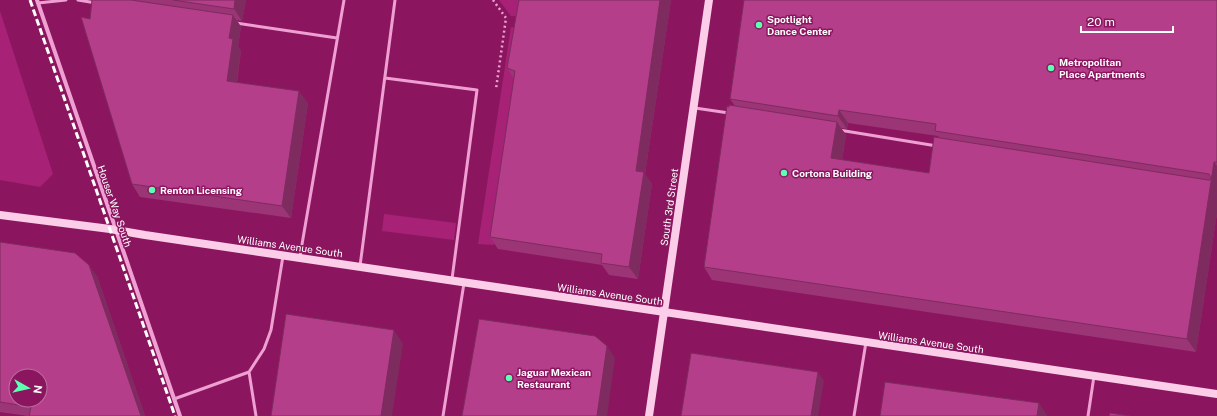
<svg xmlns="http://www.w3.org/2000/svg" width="1217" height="416" font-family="'Public Sans',sans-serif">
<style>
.green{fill:#a72176}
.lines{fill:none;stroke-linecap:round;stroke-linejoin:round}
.path{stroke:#ef9fd2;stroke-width:2.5;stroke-dasharray:2 3;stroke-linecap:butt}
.lane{stroke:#ef9fd2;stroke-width:3}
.street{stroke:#ef9fd2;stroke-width:4}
.secondary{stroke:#fbcde9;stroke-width:8}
.rail{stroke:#fff;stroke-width:3;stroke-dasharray:7 3;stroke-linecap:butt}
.wall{fill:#9b3576;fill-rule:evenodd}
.shaded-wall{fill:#7e2b60}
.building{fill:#b43e89;stroke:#7e2b60;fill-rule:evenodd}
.poi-dot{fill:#5dffb2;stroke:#8b165f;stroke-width:1.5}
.labels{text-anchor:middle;stroke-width:3;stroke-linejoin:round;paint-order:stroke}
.poi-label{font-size:10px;font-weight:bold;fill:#fff;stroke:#8b165f;text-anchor:start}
.street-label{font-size:10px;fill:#fff;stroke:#8b165f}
</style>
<rect width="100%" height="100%" fill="#8b165f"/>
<!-- green -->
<path class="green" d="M499 0H528L526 17 511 16Z
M0 11 53 174 40 187 0 180Z
M511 27 524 29 494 245 478 244Z
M384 214 456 223 454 240 382 231Z"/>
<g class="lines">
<!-- path -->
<path class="path" d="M493 0 506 18 496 89"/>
<!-- lane -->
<path class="lane" d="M78 0 96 3
M38 3 66 0
M236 23 337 38
M385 78 477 90 452 279
M695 108 729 113
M839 130 937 146
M300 256 344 0
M360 266 395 0
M249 372 256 416
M174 399 249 372 264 349 271 330 283 256
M443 416 464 283
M854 416 866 342
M1088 416 1094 376"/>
<!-- street -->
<path class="street" d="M37 0 180 416"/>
<!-- secondary -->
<path class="secondary" d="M0 215 110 229 145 235 1217 394
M649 416 709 0"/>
<!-- rail -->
<path class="rail" d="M30 0 175 416"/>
</g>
<!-- wall -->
<path class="wall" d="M92 0H246L242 21 237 20 241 27 238 46 241 51 237 82 308 103 291 218 140 197 132 184Z
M519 0H671L645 174 652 184 638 279 609 275 602 265 498 249 490 237 514 79 507 68Z
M1217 0V213L1196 352 712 280 704 267 735 106 730 99ZM848 123 938 136 940 138 929 173 842 160 846 135 841 128 847 129Z
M0 242 97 276 145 416H28L0 412Z"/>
<!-- shaded-wall -->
<path class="shaded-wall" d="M235 0H246L242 21 234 9Z
M660 0H671L645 174 652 184 638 279 629 267 636 171Z
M233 15 241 27 238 46 241 51 235 93 227 81 229 38Z
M299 91 308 103 291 218 282 206Z
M839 110 848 123 847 129 838 116Z
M837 122 846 135 840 171 831 158Z
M1214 162 1217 166V213L1196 352 1187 339Z
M89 265 97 276 145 416H141Z
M394 330 403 344 392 416H381Z
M607 346 615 358 607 416H597Z
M818 372 824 381 818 416H811Z
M1039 403 1047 415V416H1037Z"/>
<!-- building -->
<path class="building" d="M92 0H131L233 15 229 38 233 39 227 81 299 91 282 206 132 184 81 17 90 19Z
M173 0H235L234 9Z
M519 0H660L636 171 644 172 629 267 601 263 602 254 490 237 515 71 507 68Z
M744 0H1217V162H1214L1187 339 704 267 727 106 729 107V105L837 122 831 158 929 173 934 137 1208 180H1210L1211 178 1209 174 935 131 936 124 839 110 838 116 730 99Z
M0 242 75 253 89 265 141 416H29L31 407 0 402ZM16 376H40V400H16Z
M286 314 394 330 381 416H271Z
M479 319 595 336 607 346 597 416H462Z
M691 353 818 372 811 416H681Z
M885 382 1039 403 1037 416H880Z
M1110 413 1130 416H1109Z"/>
<!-- markers -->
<g class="poi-dot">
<circle cx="759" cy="25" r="4"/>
<circle cx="1051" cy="68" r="4"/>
<circle cx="784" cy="173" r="4"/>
<circle cx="152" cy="190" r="4"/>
<circle cx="509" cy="378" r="4"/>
</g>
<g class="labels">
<!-- poi labels -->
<g class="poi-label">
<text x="767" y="23">Spotlight<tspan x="767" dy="12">Dance Center</tspan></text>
<text x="1059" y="66">Metropolitan<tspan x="1059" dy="12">Place Apartments</tspan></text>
<text x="792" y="177">Cortona Building</text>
<text x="160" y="194">Renton Licensing</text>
<text x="517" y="376">Jaguar Mexican<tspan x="517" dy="12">Restaurant</tspan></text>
</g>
<!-- street labels -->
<g class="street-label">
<text transform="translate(115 206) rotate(71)" y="4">Houser Way South</text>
<text transform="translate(669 207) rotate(-82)" y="4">South 3rd Street</text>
<text transform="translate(290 246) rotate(8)" y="4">Williams Avenue South</text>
<text transform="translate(610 294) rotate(8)" y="4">Williams Avenue South</text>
<text transform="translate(931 342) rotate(8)" y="4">Williams Avenue South</text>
</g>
</g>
<!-- north arrow -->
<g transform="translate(28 388) rotate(98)"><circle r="19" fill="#8b165f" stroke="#b9739f"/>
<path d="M0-3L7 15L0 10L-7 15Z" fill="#5dffb2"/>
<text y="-6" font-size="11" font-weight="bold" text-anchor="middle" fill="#ffffff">N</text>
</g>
<!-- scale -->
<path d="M1081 26v6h92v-6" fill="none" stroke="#ffffff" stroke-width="2"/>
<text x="1087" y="26" font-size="12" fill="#ffffff" stroke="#8b165f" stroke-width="3" paint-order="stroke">20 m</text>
</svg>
